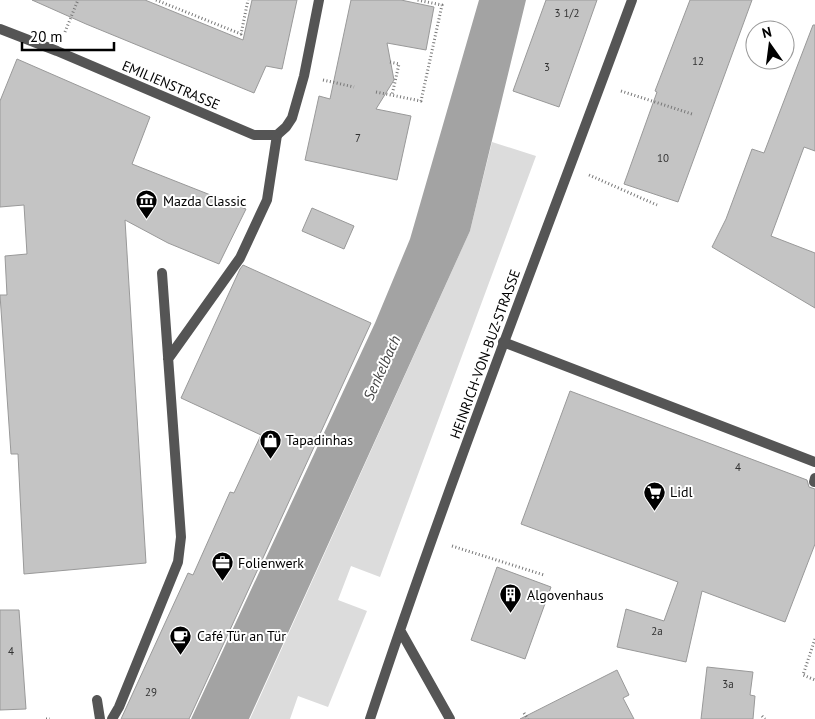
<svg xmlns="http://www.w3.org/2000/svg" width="815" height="719" font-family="'PT Sans',sans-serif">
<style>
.green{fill:#dcdcdc}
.water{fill:#a3a3a3}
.building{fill:#c4c4c4;stroke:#999}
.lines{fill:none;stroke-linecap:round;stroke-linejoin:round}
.path{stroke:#777;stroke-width:3;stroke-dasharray:1 2.5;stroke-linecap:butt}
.service{stroke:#555;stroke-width:10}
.minor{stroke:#555;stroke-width:10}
.tertiary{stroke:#555;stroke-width:10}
.labels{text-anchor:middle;stroke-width:4;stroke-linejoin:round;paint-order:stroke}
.number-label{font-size:11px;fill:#313131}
.street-label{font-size:14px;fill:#000;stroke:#fff}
.poi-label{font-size:14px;fill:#000;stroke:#fff;text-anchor:start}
.water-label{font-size:15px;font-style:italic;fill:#444;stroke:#fff}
</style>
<rect width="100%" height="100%" fill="#fff"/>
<!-- green -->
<path class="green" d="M492 142 536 156 380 577 351 566 338 600 367 611 328 707 298 696 290 719H250L470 231Z"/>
<!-- water -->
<path class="water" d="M479 0H526L470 231 249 719H191L375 323 410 239Z"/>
<!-- building -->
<path class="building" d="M32 0H145L243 40 252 0H297L282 69 266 66 254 93 86 24Z
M351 0H401L434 7 426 50 387 43 394 80 376 109 411 116 397 180 305 160 319 96 330 99Z
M546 0H597L559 107 513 91Z
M690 0H752L678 202 624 184 657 92 655 91Z
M813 25H815V151L804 147 771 236 815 253V308L712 247 726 219 752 149 764 153Z
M17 59 150 117 132 164 246 209 219 264 168 243 125 220 146 563 24 574 18 454H11L0 295H7L5 256 27 254 24 205 0 207V101Z
M312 208 354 226 344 249 302 231Z
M243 265 371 323 189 719H121L188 573 193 575 230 492 234 493 261 435 181 398 240 269Z
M570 391 807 480 809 487 815 489V544L785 622 702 591 686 662 617 647 626 609 664 621 678 582 521 524Z
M497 567 551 587 525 659 471 640Z
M0 610H19L26 709 0 710Z
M707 667 753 672 750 695 755 696 753 719H701Z
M617 670 629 695 623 698 634 719H520Z"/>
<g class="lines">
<!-- path -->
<path class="path" d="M156 0 241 34 248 0
M65 32 78 0
M390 62 399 64 392 95
M323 80 354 87
M621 91 692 114
M376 92 421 101 442 5 417 0
M589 175 657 205
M452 546 544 575
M815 639 803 675 815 680
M524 713 528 719
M762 716 765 719
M46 719H50"/>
<!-- service -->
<path class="service" d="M503 342 815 462
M168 359 240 258 267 200 277 135
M814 482 815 478
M97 700 100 719
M112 719 119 707 178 562 181 537 162 273"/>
<!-- minor -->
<path class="minor" d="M0 29 57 51 254 135H277L286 127 292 118 304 76 319 0"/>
<!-- tertiary -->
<path class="tertiary" d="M400 630 450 719
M370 719C450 477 544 239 632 0"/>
</g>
<!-- icons -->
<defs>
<symbol id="museum-pin" viewBox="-11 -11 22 30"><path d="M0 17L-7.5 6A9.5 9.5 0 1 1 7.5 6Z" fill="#000" stroke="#fff"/><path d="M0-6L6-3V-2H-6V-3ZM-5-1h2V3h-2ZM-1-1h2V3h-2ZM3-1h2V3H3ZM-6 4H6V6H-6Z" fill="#fff"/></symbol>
<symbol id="shop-pin" viewBox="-11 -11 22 30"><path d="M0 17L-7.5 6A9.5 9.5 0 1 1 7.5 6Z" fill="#000" stroke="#fff"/><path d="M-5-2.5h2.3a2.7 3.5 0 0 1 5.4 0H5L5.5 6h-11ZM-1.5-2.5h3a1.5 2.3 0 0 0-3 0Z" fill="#fff"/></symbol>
<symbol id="supermarket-pin" viewBox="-11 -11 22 30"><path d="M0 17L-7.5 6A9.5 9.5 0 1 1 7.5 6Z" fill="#000" stroke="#fff"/><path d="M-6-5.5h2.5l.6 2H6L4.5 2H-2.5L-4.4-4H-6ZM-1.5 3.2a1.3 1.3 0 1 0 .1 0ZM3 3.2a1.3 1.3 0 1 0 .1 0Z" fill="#fff"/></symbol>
<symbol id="office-pin" viewBox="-11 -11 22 30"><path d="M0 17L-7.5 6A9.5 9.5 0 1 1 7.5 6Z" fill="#000" stroke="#fff"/><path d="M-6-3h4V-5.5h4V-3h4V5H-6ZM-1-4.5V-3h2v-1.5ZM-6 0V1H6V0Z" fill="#fff"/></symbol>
<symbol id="building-pin" viewBox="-11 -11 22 30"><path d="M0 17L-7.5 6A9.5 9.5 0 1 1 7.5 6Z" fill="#000" stroke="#fff"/><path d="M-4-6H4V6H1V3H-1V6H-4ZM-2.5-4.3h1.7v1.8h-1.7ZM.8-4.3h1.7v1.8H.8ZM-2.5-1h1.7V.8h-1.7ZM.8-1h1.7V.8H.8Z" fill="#fff"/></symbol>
<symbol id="cafe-pin" viewBox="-11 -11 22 30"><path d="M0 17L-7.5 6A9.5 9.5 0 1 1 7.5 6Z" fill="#000" stroke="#fff"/><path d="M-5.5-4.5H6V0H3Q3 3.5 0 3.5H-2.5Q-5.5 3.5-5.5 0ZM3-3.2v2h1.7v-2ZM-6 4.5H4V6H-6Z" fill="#fff"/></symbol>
</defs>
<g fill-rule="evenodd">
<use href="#museum-pin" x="134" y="188" width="25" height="34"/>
<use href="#shop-pin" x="258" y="428" width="25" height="34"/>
<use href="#supermarket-pin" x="642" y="480" width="25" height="34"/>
<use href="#office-pin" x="210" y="550" width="25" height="34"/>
<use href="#building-pin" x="498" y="582" width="25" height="34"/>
<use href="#cafe-pin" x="168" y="624" width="25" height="34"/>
</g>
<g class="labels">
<!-- number labels -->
<g class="number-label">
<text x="567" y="17">3 1/2</text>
<text x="698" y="65">12</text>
<text x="547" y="71">3</text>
<text x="358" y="142">7</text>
<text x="663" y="162">10</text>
<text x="738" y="471">4</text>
<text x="657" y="635">2a</text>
<text x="11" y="655">4</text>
<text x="728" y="688">3a</text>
<text x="151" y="696">29</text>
</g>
<!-- street labels -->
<g class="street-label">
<text transform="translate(171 85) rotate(23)" y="5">EMILIENSTRASSE</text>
<text transform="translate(485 354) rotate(-70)" y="5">HEINRICH-VON-BUZ-STRASSE</text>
</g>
<!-- poi labels -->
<g class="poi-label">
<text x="163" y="206">Mazda Classic</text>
<text x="286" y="445">Tapadinhas</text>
<text x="670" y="497">Lidl</text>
<text x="238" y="568">Folienwerk</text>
<text x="527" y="600">Algovenhaus</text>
<text x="197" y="641">Café Tür an Tür</text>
</g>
<!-- water labels -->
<g class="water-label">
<text transform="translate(382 368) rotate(-66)" y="5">Senkelbach</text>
</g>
</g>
<!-- north arrow -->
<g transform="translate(770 45) rotate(346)"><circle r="24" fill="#ffffff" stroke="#999999"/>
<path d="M0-4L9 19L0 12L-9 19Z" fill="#000000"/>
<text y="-8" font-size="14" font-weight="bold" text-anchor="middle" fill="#000000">N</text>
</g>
<!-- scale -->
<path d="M22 42v8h92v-8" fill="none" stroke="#000000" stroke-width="2.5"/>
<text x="30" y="42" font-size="15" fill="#000000" stroke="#ffffff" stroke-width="4" paint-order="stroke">20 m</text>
</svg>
